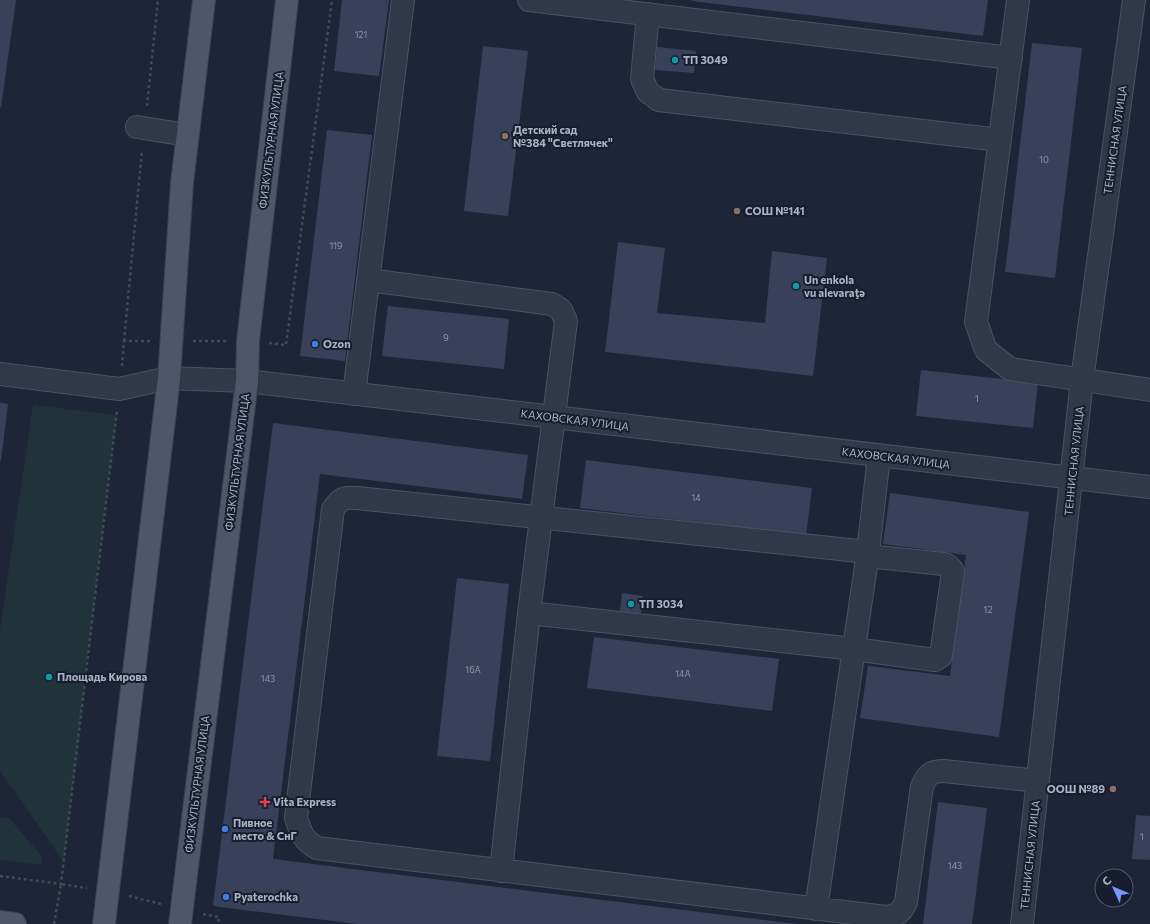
<svg xmlns="http://www.w3.org/2000/svg" width="1150" height="924" font-family="Commissioner,sans-serif">
<style>
.green{fill:#20333a}
.building{fill:#39415a}
.lines{fill:none;stroke-linecap:round;stroke-linejoin:round}
.minor-casing{stroke:#4c5264;stroke-width:24}
.major-casing{stroke:#3b4153;stroke-width:24}
.path{stroke:#3a4f55;stroke-width:2.5;stroke-dasharray:3 3;stroke-linecap:butt}
.minor{stroke:#313849;stroke-width:22}
.major{stroke:#4f566a;stroke-width:22}
.culture-dot{fill:#0f9aa8;stroke:#171d2e;stroke-width:1.5}
.education-dot{fill:#8d6e63;stroke:#171d2e;stroke-width:1.5}
.shop-dot{fill:#3f7fe0;stroke:#171d2e;stroke-width:1.5}
.health-dot{fill:#e0444e;stroke:#171d2e;stroke-width:1.5}
.labels{text-anchor:middle;stroke-width:4;stroke-linejoin:round;paint-order:stroke}
.number-label{font-size:9px;fill:#8e96ab}
.poi-label{font-size:11px;font-weight:bold;fill:#abb2c6;stroke:#171d2e;text-anchor:start}
.street-label{font-size:11px;fill:#abb2c6;stroke:#171d2e}
</style>
<rect width="100%" height="100%" fill="#1e2539"/>
<!-- green -->
<path class="green" d="M33 405 116 415 64 862 0 771V630Z
M1 818H9L42 857 41 865 0 860V819Z"/>
<!-- building -->
<path class="building" d="M0 0H16L1 108 0 107Z
M342 0H389L379 76 334 71Z
M692 0H988L983 36 692 1Z
M1032 43 1082 48 1055 278 1005 272Z
M483 46 528 51 508 216 464 211Z
M657 47 696 51 694 73 655 70Z
M327 130 372 135 345 361 300 356Z
M618 242 665 248 657 313 765 323 772 251 827 258 813 376 605 352Z
M388 306 509 319 504 369 382 356Z
M921 370 1038 383 1033 428 916 416Z
M0 403 8 404 1 461H0Z
M273 423 528 455 522 499 320 474 273 859 797 924H357L213 906Z
M586 460 812 488 806 535 580 508Z
M890 493 1029 512 999 737 860 718 868 666 950 676 966 555 883 544Z
M457 578 509 584 490 761 437 756Z
M622 593 643 596 641 614 620 611Z
M594 637 779 659 772 711 587 688Z
M938 802 987 808 972 924H923Z
M1136 815 1150 816V860L1132 859Z"/>
<g class="lines">
<defs>
<path id="minor" d="M529 0 1011 58
M1018 0 976 322 986 350 1010 369 1150 390
M648 14 642 79 648 92 659 100 1000 140
M137 127 187 135
M368 280 552 304 561 310 566 321 529 613 854 649 935 660 941 656 953 572C951 567 949 565 944 564L867 556
M0 374 119 389 169 378 247 381 1150 487
M354 394 403 0
M868 552 879 456
M501 871 529 613
M816 909 868 552 357 498C344 497 341 498 333 509L296 818C301 833 303 840 317 848L886 917C897 916 902 912 906 902L922 786C928 774 931 771 944 771L1038 781
M1022 924 1082 380 1134 0"/>
<path id="major" d="M0 922 15 924
M104 924 169 378 182 183 204 0
M180 924 247 381 248 341 287 0"/>
</defs>
<!-- minor casing -->
<use href="#minor" class="minor-casing"/>
<!-- major casing -->
<use href="#major" class="major-casing"/>
<!-- path -->
<path class="path" d="M147 106 158 0
M124 341 142 150
M193 341H226
M269 343 286 345 332 0
M122 366 124 341H150
M0 876 61 884 117 410
M129 896 161 904
M203 914 219 917 218 924
M54 924 61 884 87 888"/>
<!-- minor -->
<use href="#minor" class="minor"/>
<!-- major -->
<use href="#major" class="major"/>
</g>
<!-- markers -->
<g class="culture-dot">
<circle cx="675" cy="60" r="4"/>
<circle cx="796" cy="286" r="4"/>
<circle cx="631" cy="604" r="4"/>
<circle cx="49" cy="677" r="4"/>
</g>
<g class="education-dot">
<circle cx="505" cy="136" r="4"/>
<circle cx="737" cy="211" r="4"/>
<circle cx="1113" cy="789" r="4"/>
</g>
<g class="shop-dot">
<circle cx="315" cy="344" r="4"/>
<circle cx="225" cy="829" r="4"/>
<circle cx="226" cy="897" r="4"/>
</g>
<path class="health-dot" d="M263 796h4v4h4v4h-4v4h-4v-4h-4v-4h4z"/>
<g class="labels">
<!-- number labels -->
<g class="number-label">
<text x="361" y="38">121</text>
<text x="1044" y="163">10</text>
<text x="336" y="249">119</text>
<text x="446" y="341">9</text>
<text x="977" y="402">1</text>
<text x="696" y="501">14</text>
<text x="988" y="613">12</text>
<text x="473" y="673">16А</text>
<text x="683" y="677">14А</text>
<text x="268" y="682">143</text>
<text x="1142" y="840">1</text>
<text x="955" y="869">143</text>
</g>
<!-- poi labels -->
<g class="poi-label">
<text x="683" y="64">ТП 3049</text>
<text x="513" y="134">Детский сад<tspan x="513" dy="13">№384 "Светлячек"</tspan></text>
<text x="745" y="215">СОШ №141</text>
<text x="804" y="284">Un enkola<tspan x="804" dy="13">vu alevaraţə</tspan></text>
<text x="323" y="348">Ozon</text>
<text x="639" y="608">ТП 3034</text>
<text x="57" y="681">Площадь Кирова</text>
<text x="1105" y="793" text-anchor="end">ООШ №89</text>
<text x="273" y="806">Vita Express</text>
<text x="233" y="827">Пивное<tspan x="233" dy="13">место &amp; СнГ</tspan></text>
<text x="234" y="901">Pyaterochka</text>
</g>
<!-- street labels -->
<g class="street-label">
<text transform="translate(271 140) rotate(-83)" y="4">ФИЗКУЛЬТУРНАЯ УЛИЦА</text>
<text transform="translate(1115 140) rotate(-82)" y="4">ТЕННИСНАЯ УЛИЦА</text>
<text transform="translate(575 420) rotate(7)" y="4">КАХОВСКАЯ УЛИЦА</text>
<text transform="translate(896 458) rotate(7)" y="4">КАХОВСКАЯ УЛИЦА</text>
<text transform="translate(1074 461) rotate(-84)" y="4">ТЕННИСНАЯ УЛИЦА</text>
<text transform="translate(237 462) rotate(-83)" y="4">ФИЗКУЛЬТУРНАЯ УЛИЦА</text>
<text transform="translate(197 784) rotate(-83)" y="4">ФИЗКУЛЬТУРНАЯ УЛИЦА</text>
<text transform="translate(1030 855) rotate(-84)" y="4">ТЕННИСНАЯ УЛИЦА</text>
</g>
</g>
<!-- north arrow -->
<g transform="translate(1114 888) rotate(314)"><circle r="19" fill="#171d2e" stroke="#52596b"/>
<path d="M0-3L7 15L0 10L-7 15Z" fill="#7898ff"/>
<text y="-6" font-size="11" font-weight="bold" text-anchor="middle" fill="#abb2c6">С</text>
</g>
</svg>
